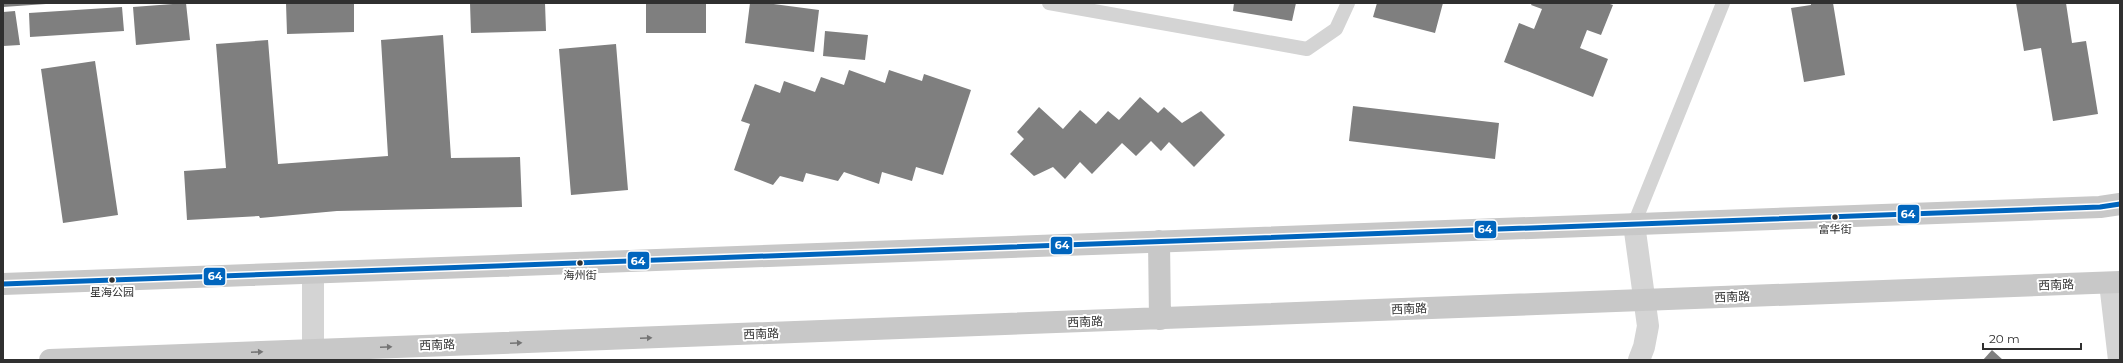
<svg xmlns="http://www.w3.org/2000/svg" width="2123" height="363" font-family="Montserrat,'Noto Sans SC',sans-serif">
<style>
.building{fill:#7f7f7f}
.lines{fill:none;stroke-linecap:round;stroke-linejoin:round}
.lane{stroke:#d4d4d4;stroke-width:14}
.street{stroke:#d4d4d4;stroke-width:22}
.primary{stroke:#c8c8c8;stroke-width:22}
.bus-1-casing{stroke:#fff;stroke-width:8}
.bus-1{stroke:#0065bd;stroke-width:5}
.oneway{fill:#747474}
.bus-dot{fill:#303030;stroke:#fff;stroke-width:1.5}
.labels{text-anchor:middle;stroke-width:4;stroke-linejoin:round;paint-order:stroke}
.bus-label{font-size:11px;fill:#303030;stroke:#fff}
.street-label{font-size:12px;fill:#303030;stroke:#fff}
.line-badge{stroke:#fff;stroke-width:1.5}
.badge-label{font-size:11px;text-anchor:middle;font-weight:bold;fill:#fff}
</style>
<rect width="100%" height="100%" fill="#fff"/>
<!-- building -->
<path class="building" d="M3 3H46V4L3 7Z
M186 3 190 40 136 45 133 7Z
M286 3H354V32L287 34Z
M470 3H545L546 31 471 33Z
M646 3H706V33H646Z
M750 3H766L819 10 814 52 745 43Z
M1234 3H1296L1292 21 1233 11Z
M1377 3H1443L1435 33 1373 17Z
M1532 3H1607L1613 5 1601 35 1587 30 1580 48 1608 59 1593 97 1504 62 1519 23 1534 29 1542 9 1531 5Z
M1811 3H1833L1845 75 1804 82 1791 8 1811 5Z
M2016 3H2066L2072 43 2086 41 2098 114 2053 121 2041 48 2024 51Z
M122 7 124 31 30 37 29 13Z
M15 11 20 45 3 46V12Z
M825 31 868 35 865 60 823 56Z
M443 35 451 158 520 157 522 207 337 211 260 218 259 216 187 220 184 171 226 168 216 44 268 40 278 164 388 156 381 40Z
M616 44 628 190 571 195 559 49Z
M95 61 118 215 63 223 41 69Z
M849 70 885 83 889 70 922 81 924 74 971 90 943 175 916 167 912 181 882 172 879 184 844 172 838 181 806 173 803 182 780 176 773 185 734 170 750 124 741 121 755 84 780 93 784 81 815 92 821 77 844 85Z
M1140 97 1158 113 1164 107 1182 123 1201 111 1225 135 1194 167 1169 142 1161 151 1151 141 1136 156 1122 143 1092 174 1080 162 1065 179 1053 167 1034 176 1010 154 1024 139 1017 132 1039 107 1063 129 1080 110 1096 124 1108 111 1119 120Z
M1353 106 1499 123 1495 159 1349 141Z
M1992 350 2003 360H1983Z"/>
<g class="lines">
<!-- lane -->
<path class="lane" d="M1049 3 1307 49 1336 29 1348 3
M1634 224 1723 3"/>
<!-- street -->
<path class="street" d="M1634 224 1648 326 1644 347 1639 360
M2110 283 2119 360
M313 360V273"/>
<!-- primary -->
<path class="primary" d="M1159 241 1160 319
M3 284 2100 207 2120 204
M50 360 2120 282"/>
<defs>
<path id="bus-1" d="M3 284 2100 207 2120 204"/>
</defs>
<!-- bus-1 casing -->
<use href="#bus-1" class="bus-1-casing"/>
<!-- bus-1 -->
<use href="#bus-1" class="bus-1"/>
</g>
<!-- one-way arrows -->
<defs><path id="oneway-solid" d="M-6-.8H1V-3.2L6.5 0L1 3.2V.8H-6Z"/></defs>
<g class="oneway">
<use href="#oneway-solid" transform="translate(646 338) rotate(-2)"/>
<use href="#oneway-solid" transform="translate(516 343) rotate(-2)"/>
<use href="#oneway-solid" transform="translate(386 347) rotate(-2)"/>
<use href="#oneway-solid" transform="translate(257 352) rotate(-2)"/>
</g>
<!-- markers -->
<g class="bus-dot">
<circle cx="1835" cy="217" r="3.5"/>
<circle cx="580" cy="263" r="3.5"/>
<circle cx="112" cy="280" r="3.5"/>
</g>
<g class="labels">
<!-- bus labels -->
<g class="bus-label">
<text x="1835" y="233">富华街</text>
<text x="580" y="279">海州街</text>
<text x="112" y="296">星海公园</text>
</g>
<!-- street labels -->
<g class="street-label">
<text transform="translate(2056 285) rotate(-2)" y="4">西南路</text>
<text transform="translate(1732 297) rotate(-2)" y="4">西南路</text>
<text transform="translate(1409 309) rotate(-2)" y="4">西南路</text>
<text transform="translate(1085 322) rotate(-2)" y="4">西南路</text>
<text transform="translate(761 334) rotate(-2)" y="4">西南路</text>
<text transform="translate(437 345) rotate(-2)" y="4">西南路</text>
</g>
</g>
<g class="line-badge">
<rect x="1897" y="204" width="23" height="20" rx="4" fill="#0065bd"/>
<rect x="1474" y="220" width="23" height="19" rx="4" fill="#0065bd"/>
<rect x="1050" y="236" width="23" height="19" rx="4" fill="#0065bd"/>
<rect x="627" y="251" width="23" height="19" rx="4" fill="#0065bd"/>
<rect x="203" y="267" width="23" height="19" rx="4" fill="#0065bd"/>
</g>
<g class="badge-label">
<text x="1908" y="218">64</text>
<text x="1485" y="233">64</text>
<text x="1062" y="249">64</text>
<text x="638" y="265">64</text>
<text x="215" y="280">64</text>
</g>
<!-- border -->
<rect width="2123" height="363" fill="none" stroke="#303030" stroke-width="8"/>
<!-- scale -->
<path d="M1983 343v6h98v-6" fill="none" stroke="#303030" stroke-width="2"/>
<text x="1989" y="343" font-size="12" fill="#303030" stroke="#ffffff" stroke-width="3" paint-order="stroke">20 m</text>
</svg>
